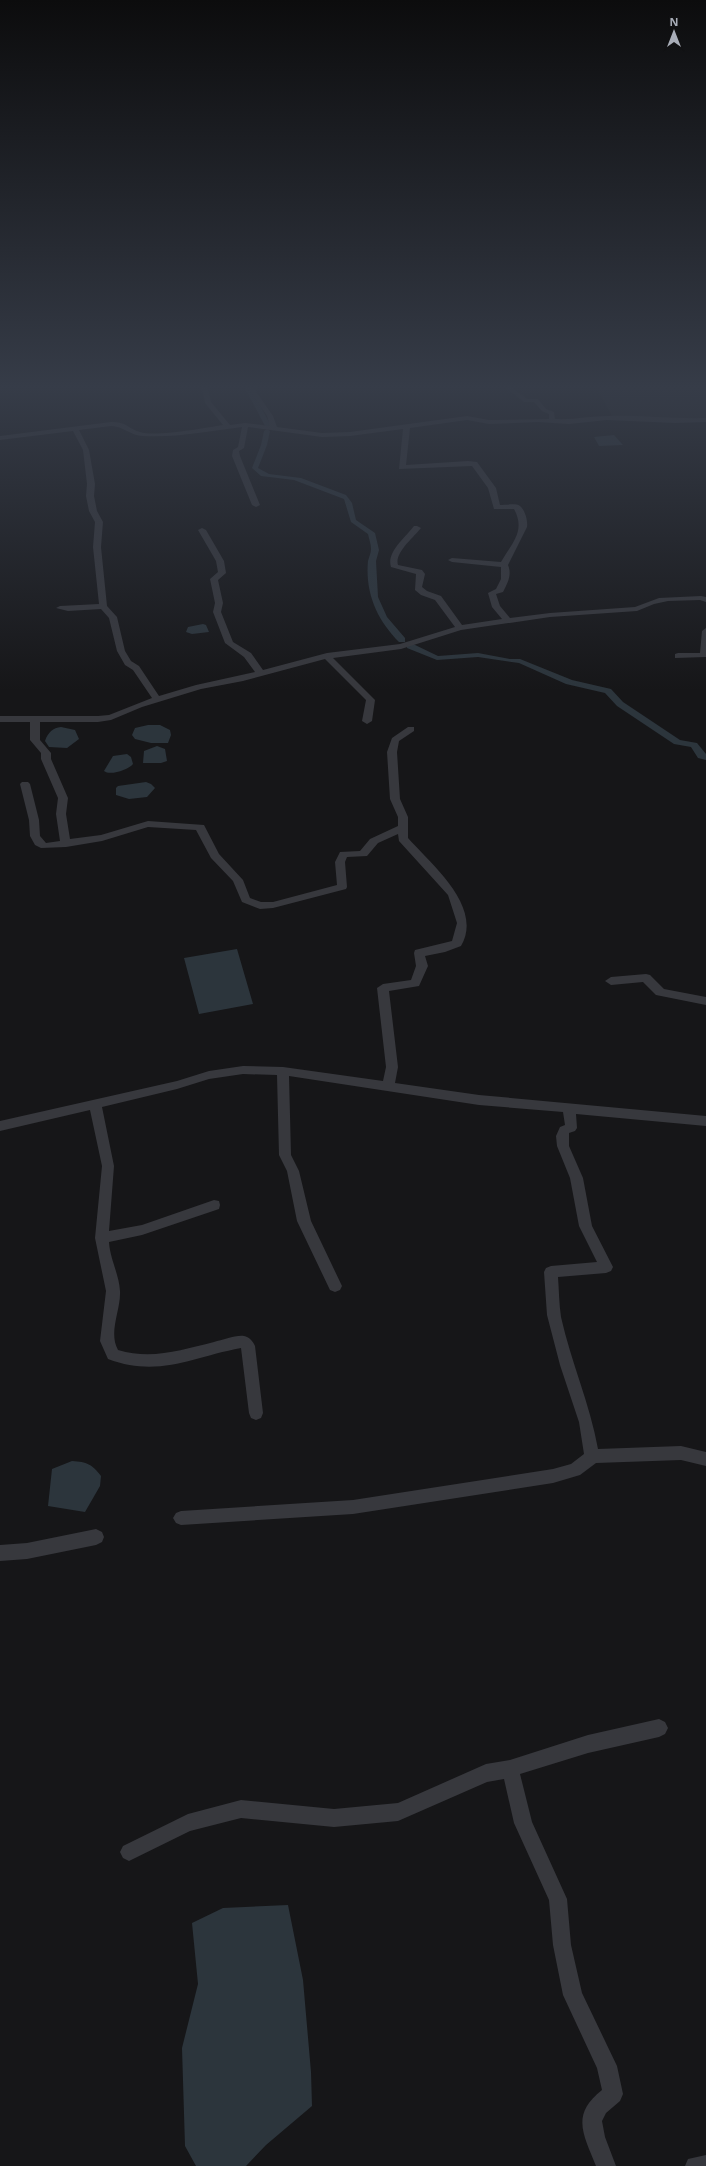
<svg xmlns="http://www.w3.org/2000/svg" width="706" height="2166" font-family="'Open Sans',sans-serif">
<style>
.built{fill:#222225}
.water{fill:#2c353c}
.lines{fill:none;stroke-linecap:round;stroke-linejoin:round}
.canal{fill:#2c353c;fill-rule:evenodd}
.street{fill:#37383d;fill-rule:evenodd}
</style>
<rect width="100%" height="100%" fill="#161618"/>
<!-- built -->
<path class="built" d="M597 388H706V419L612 416Z"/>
<!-- water -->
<path class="water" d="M614 435 623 445 599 446 594 437Z
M203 624 206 625 209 632 192 634 186 632 188 627Z
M148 725H160L170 730 171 735 168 743H151L135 739 132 735 135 728Z
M61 727 75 730 79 739 67 748 49 747 45 741C48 732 53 728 61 727Z
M157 746 165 749 167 761 161 763H143L144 751Z
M127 754 131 757 133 764C128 770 110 776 104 771L113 756Z
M146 782 151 784 155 788 147 797 129 799 116 795V788L118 786Z
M237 949 253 1004 199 1014 184 958Z
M72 1461C87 1462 92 1464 101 1476L100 1486 85 1512 48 1506 52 1469Z
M288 1905 303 1980 311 2072 312 2106 266 2145 246 2166H196L185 2146 182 2048 198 1984 192 1923 223 1908Z"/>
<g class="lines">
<!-- canal -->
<path class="canal" d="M245 388H251L271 426 270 427 265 426Z
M267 429 270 431 267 445 258 468 269 474 301 478 346 495 352 503 356 520 375 533 379 550 376 561 378 597 387 617 405 638V642H399C377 620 365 593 368 561 369 557 371 553 371 549 371 544 369 539 368 534L351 522 344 499 294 480 261 476 252 468 261 445 264 431Z
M407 644H413L438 656 478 653 510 659H520L572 680 611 689 623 702 680 740 697 743 706 754V760L698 758 691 747 674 744 617 706 605 693 566 684 519 663 478 657 437 660 407 648Z"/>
<!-- street -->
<path class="street" d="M202 388H208L211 402 230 425 245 423 270 426 267 416 249 389 257 388 256 390 257 393 273 416 277 427 322 433 350 432 467 416 489 420 549 419V414L542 411 534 402H524L506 388H513L527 399H538L546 409 554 412 555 419C573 420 590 416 608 416 640 415 673 419 706 418V422L675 423 607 420 569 424 538 422 489 424 467 420 410 428 406 465 468 461 477 462 496 488 500 505C505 505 516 503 520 506 525 510 528 521 527 527L508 565C512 575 508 582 503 592L496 594 500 606 510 618 550 613 635 607 659 598 701 596 706 597V602L700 600 668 601 654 604 637 611 550 617 461 630 401 649 333 658 375 700 372 721 367 724 362 721 366 700 325 659 243 681 201 689 142 707 111 720 98 722H40V740L51 753V759L68 798 66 814 70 839 101 835 148 821 204 825 219 854 243 880 250 898 261 902H273L337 885 335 862 340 852 360 851 370 839 398 826V817L390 799 387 752 392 738 408 727H414V731L399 741 397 752 400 799 408 817V838C431 864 484 907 461 946L445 952 425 956 428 966 419 986 389 991 398 1067 395 1083 479 1095 706 1116V1126L576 1114 577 1128 575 1131 569 1133V1146L583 1178 592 1226 613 1267 611 1271 606 1273 558 1277C559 1290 559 1304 561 1317 571 1362 590 1404 598 1449L681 1446 706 1452V1466L681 1460 596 1463 580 1475 553 1483 353 1514 181 1525 176 1523 173 1518 176 1513 181 1511 353 1500 553 1469 571 1464 584 1454 579 1422 560 1365 547 1315 544 1272 546 1268 551 1266 597 1262 579 1226 570 1178 557 1146 556 1136 560 1127 565 1125 563 1112 479 1105 289 1076 291 1155 299 1171 311 1221 342 1286 340 1290 335 1292 330 1290 297 1221 287 1171 279 1155 277 1075 243 1074 209 1079 177 1089 102 1107 114 1166 109 1231 142 1225 214 1200 219 1201 220 1205 219 1209 142 1235 109 1242C110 1259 119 1274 120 1291 121 1310 108 1332 118 1350 152 1360 181 1350 214 1342 223 1340 235 1335 244 1336 249 1337 253 1341 255 1346L263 1413 261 1418 256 1420 251 1418 249 1413 241 1348C192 1357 159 1378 108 1359L100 1341 106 1291 95 1238 102 1166 90 1110 0 1131V1121L177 1081 209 1071 243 1066 283 1067 383 1081 386 1067 377 988 383 984 411 980 416 966 414 953 415 950 452 941 457 923 448 895 399 841 398 834 378 843 367 856 347 857 345 862 347 887 346 889 273 908 260 909 242 902 233 881 211 858 196 830 148 827 102 841 66 847 41 848 35 845 30 836 29 820 20 784 22 782H28L30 784 39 820 40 836 46 843 60 841 56 814 58 798 41 759V753L30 740V722H0V716H98L109 715 152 698 133 670 125 665 117 651 109 618 101 609 68 611 56 608 60 606 99 604 93 547 95 522 89 511 86 496 87 484 83 450 73 431 0 440V436L111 422C127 422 127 428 140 432 156 437 204 428 223 425L205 403ZM111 426C123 426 131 436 143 436 175 438 209 431 242 427L238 447 233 450 232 456 252 505 256 507 260 505 240 456 239 451 244 448 248 427 322 437 350 436 403 429 399 469 472 466 488 488 494 509H514C526 531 512 543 501 562L452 558 448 560 452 562 501 567V579L496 589 488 593 492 607 502 619 462 625 441 596 427 591 422 587 425 574 422 570 398 565C394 553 414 537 421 528L417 526H414C406 537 386 552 391 567L416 574 415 590 421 595 435 600 455 627 400 644 327 653 263 670 251 653 233 642 221 612 223 603 218 580 226 573 224 561 206 530 202 528 198 530 216 561 218 572 210 579 215 603 213 612 225 643 244 657 255 672 196 685 159 696 139 666 131 661 125 651 117 617 107 606 101 547 103 522 97 511 94 496 95 484 89 450 79 430Z
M706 628V657L675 658V654L678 653H700L702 631Z
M646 974 650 975 664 989 706 997V1005L656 995 643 982 611 985 605 981 611 977Z
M96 1529 102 1532 104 1537 102 1542 96 1545 27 1559 0 1561V1545L27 1543Z
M659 1719 665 1722 668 1728 665 1734 659 1737 588 1753 520 1774 532 1822 567 1899 571 1945 582 1993 617 2066 623 2094 620 2101 606 2113 602 2121 605 2137 616 2166H596C584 2135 570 2115 602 2090L597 2068 563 1995 553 1945 549 1900 514 1823 504 1779 487 1782 398 1821 334 1827 241 1818 190 1831 129 1861 123 1858 120 1852 123 1846 188 1814 241 1800 334 1809 398 1803 486 1764 510 1760 588 1735Z
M706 2155V2166H685L688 2159Z"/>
</g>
<!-- sky -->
<linearGradient id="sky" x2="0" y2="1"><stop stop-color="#0c0c0d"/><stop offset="0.56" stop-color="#363c48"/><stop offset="1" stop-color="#363c48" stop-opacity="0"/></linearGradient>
<rect width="706" height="691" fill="url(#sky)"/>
<!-- north arrow -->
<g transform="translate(674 32)" stroke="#111113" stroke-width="3" paint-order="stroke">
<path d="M0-3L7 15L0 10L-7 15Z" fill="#a8adb8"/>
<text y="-6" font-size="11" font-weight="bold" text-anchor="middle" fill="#a8adb8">N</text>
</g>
</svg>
